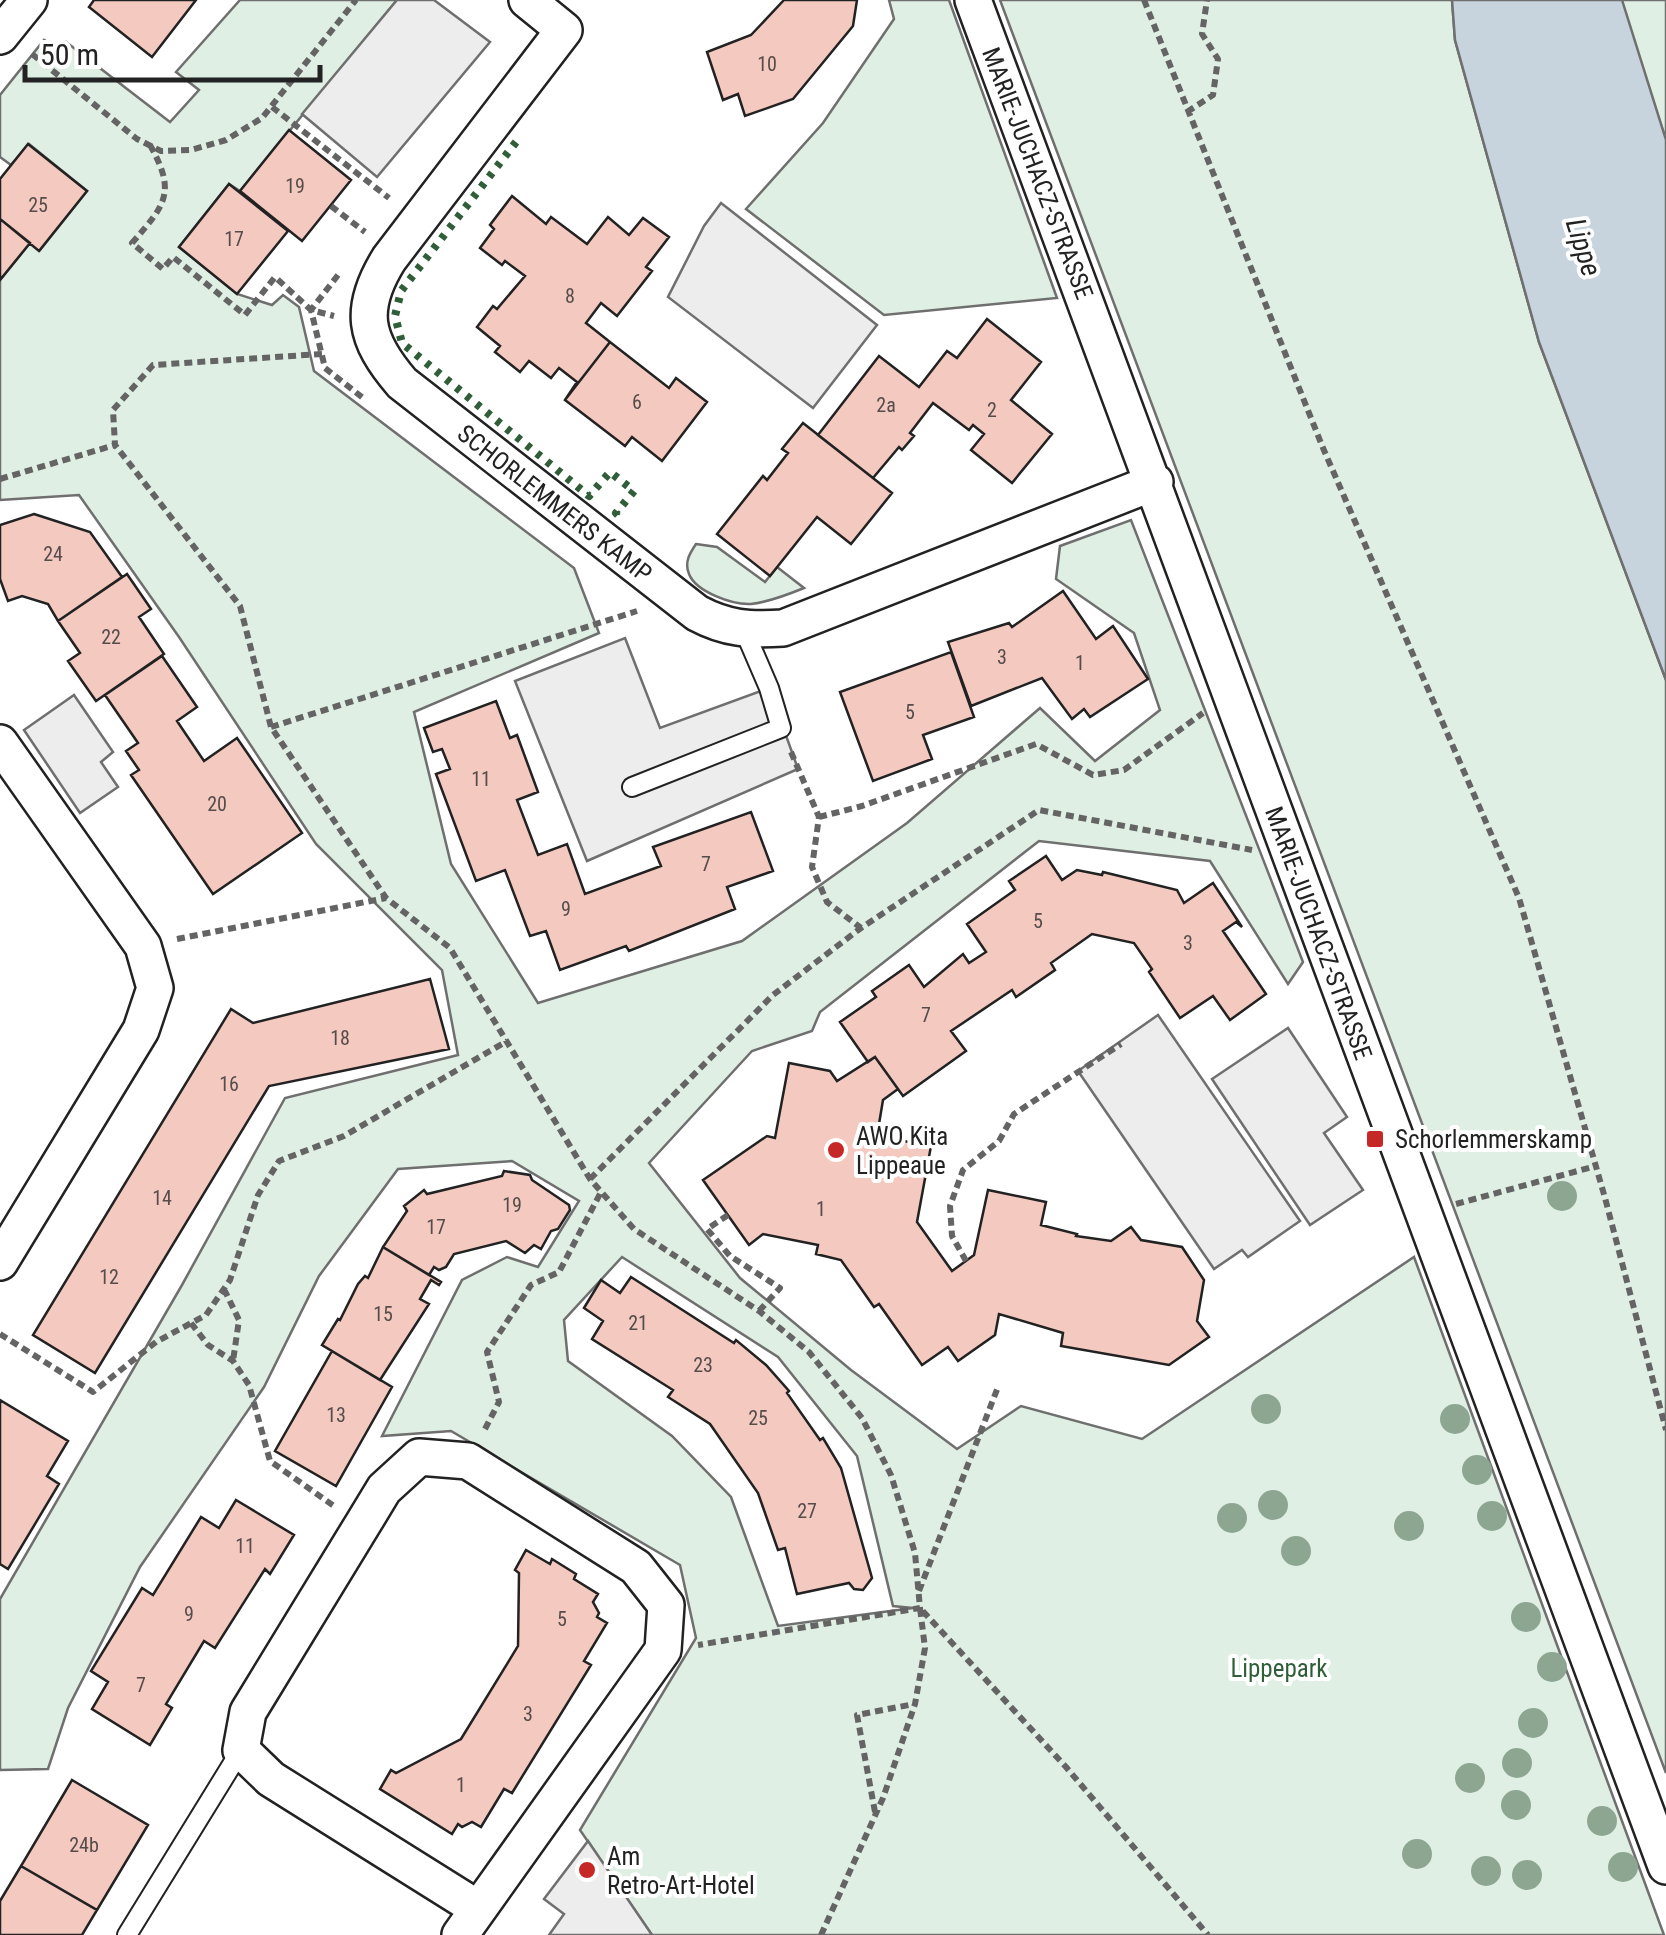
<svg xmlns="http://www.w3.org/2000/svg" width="1666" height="1935" font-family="'Roboto Condensed',sans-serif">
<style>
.green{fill:#e0efe3;stroke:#6f6f6f;stroke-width:2.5;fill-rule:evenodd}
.parking{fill:#ededed;stroke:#6f6f6f;stroke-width:2.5}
.water{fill:#c7d3dd;stroke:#6f6f6f;stroke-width:2.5}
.building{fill:#f3c9c0;stroke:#222;stroke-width:2.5}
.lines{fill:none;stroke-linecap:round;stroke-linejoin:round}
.lane-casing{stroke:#222;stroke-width:22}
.street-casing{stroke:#222;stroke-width:40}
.path{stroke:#646464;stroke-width:6;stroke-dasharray:8 5;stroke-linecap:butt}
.lane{stroke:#fff;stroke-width:18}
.street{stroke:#fff;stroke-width:35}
.hedge{stroke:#2f5e38;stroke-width:8;stroke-dasharray:5 8;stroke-linecap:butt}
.tree{fill:#8da692}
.poi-dot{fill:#c62828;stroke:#fff;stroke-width:4}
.labels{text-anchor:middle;stroke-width:8;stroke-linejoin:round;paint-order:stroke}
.number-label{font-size:20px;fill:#564c4a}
.street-label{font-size:25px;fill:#222;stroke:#fff}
.poi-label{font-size:25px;fill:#222;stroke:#fff;text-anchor:start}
.park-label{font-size:25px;fill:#2f5e38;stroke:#fff}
.water-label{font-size:28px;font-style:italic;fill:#222;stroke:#fff}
</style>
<rect width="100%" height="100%" fill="#fff"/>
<!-- green -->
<path class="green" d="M240 0H397L240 191 229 184 179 247 237 294 272 305 283 295 299 307 314 371 574 568 599 633 414 712 451 864 538 1003 742 941 907 823 1040 708 1095 761 1160 710 1134 633 1056 579 1060 546 1131 520 1303 962 1288 984 1210 861 1039 841 820 1012 812 1031 752 1051 649 1163 740 1278 851 1370 957 1449 1021 1406 1142 1439 1414 1257 1664 1935H652L580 1830 696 1638 680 1565 451 1431 382 1436 462 1280 507 1257 538 1267 579 1201 512 1161 398 1169 319 1276 264 1387 140 1567 68 1708 48 1769 0 1770V1599L182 1285 285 1098 458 1055 442 970 316 844 179 637 79 495 0 500V280L30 243 40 250 87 191 29 144 11 165 0 157V95L44 40 59 49 66 42 170 122 199 90 176 72ZM622 1257 778 1357 857 1456 893 1606 913 1608 778 1626 731 1497 672 1436 568 1361 564 1320Z
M889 0H949L1057 298 884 315 746 209 823 123 894 19Z
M1000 0H1452L1455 40 1539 342 1666 680V1773Z
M1622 0H1666V140L1622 9Z
M696 544 717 547 765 582 777 567 804 588C787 595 769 602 751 604 733 605 696 592 689 574 684 562 690 553 696 544Z"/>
<!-- parking -->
<path class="parking" d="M397 0H434L490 42 377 177 302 114Z
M721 203 877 325 813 408 668 297 704 226Z
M625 638 660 728 769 688 798 769 587 861 515 681Z
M74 695 113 752 101 762 118 787 80 813 24 730Z
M1158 1015 1300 1221 1248 1257 1242 1250 1214 1269 1078 1071Z
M1288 1028 1347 1117 1324 1133 1363 1190 1310 1225 1212 1079Z
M588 1841 652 1935H549L564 1914 544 1899Z"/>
<!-- water -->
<path class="water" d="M1452 0H1622L1666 140V680L1539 342 1455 40Z"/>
<!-- building -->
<path class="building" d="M94 0H196L152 57 89 7Z
M784 0H857L853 26 793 99 745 116 738 94 723 100 707 52 751 35Z
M289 130 351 180 302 241 240 191Z
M28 144 87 191 39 251 0 219V179Z
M229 184 288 231 237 294 179 247Z
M512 196 546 224 551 217 587 244 608 217 629 235 643 218 669 237 646 267 652 271 617 316 601 303 586 323 610 342 565 400 577 382 559 368 551 378 529 361 520 372 495 352 500 346 477 327 493 306 497 309 525 276 505 261 502 265 480 248 494 229 490 225Z
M0 219 30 243 0 280Z
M987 319 1041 362 1011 400 1052 434 1012 483 971 450 984 434 973 425 969 430 933 403 910 433 914 436 902 450 899 447 873 478 818 435 879 356 919 387 947 351 957 358Z
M610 342 669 388 676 378 707 402 662 461 632 437 625 446 565 400Z
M803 423 892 493 851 544 817 517 770 576 717 534 763 476 767 480 788 453 782 449Z
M34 514 90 532 122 577 58 621 48 604 22 596 8 601 0 579V525Z
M127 574 151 609 139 617 164 654 96 701 68 661 80 653 58 621Z
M1063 591 1096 639 1113 626 1148 679 1090 717 1084 709 1072 719 1042 678 971 706 948 642 1009 623 1012 627Z
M951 652 974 717 923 735 932 759 873 781 840 692Z
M162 656 197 707 177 721 204 761 237 738 302 833 213 894 131 775 139 770 126 751 138 743 105 695Z
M496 701 510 738 517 735 538 792 517 800 538 855 567 844 585 894 661 866 653 847 751 812 773 871 727 887 735 909 629 951 626 946 560 970 546 931 530 936 505 870 476 881 436 774 450 769 442 749 433 752 424 728Z
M1046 856 1062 880 1077 870 1102 875 1103 872 1177 890 1184 903 1213 883 1242 927 1236 922 1223 931 1266 994 1230 1020 1213 996 1180 1018 1149 972 1152 969 1134 943 1092 934 1051 963 1055 970 1016 997 1012 990 951 1031 966 1051 903 1096 875 1057 868 1062 840 1022 876 997 872 991 909 965 924 987 963 954 969 963 986 952 967 924 1015 890 1009 881Z
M430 979 449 1049 269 1086 95 1373 33 1335 231 1009 253 1023Z
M875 1057 898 1089 883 1100 877 1136 931 1146 917 1222 952 1271 974 1255 988 1190 1046 1202 1041 1225 1077 1234 1076 1236 1111 1241 1131 1227 1141 1240 1182 1247 1204 1280 1197 1321 1209 1337 1169 1365 1061 1346 1063 1333 999 1314 995 1335 958 1361 948 1347 922 1365 879 1304 874 1307 841 1260 816 1254 818 1245 763 1234 749 1245 703 1180 767 1136 775 1138 789 1063 830 1071 837 1081Z
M504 1171 530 1175 532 1180 569 1205 570 1210 558 1229 551 1231 541 1249 534 1245 525 1253 506 1241 454 1254 446 1267 439 1270 434 1267 429 1275 383 1247 407 1211 404 1206 424 1190 427 1194 502 1176Z
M383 1247 441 1282 439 1285 431 1280 420 1299 429 1304 380 1380 322 1345 338 1319 340 1320 358 1284 365 1276 368 1278Z
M631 1277 734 1343 736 1340 766 1365 789 1391 787 1393 820 1440 823 1438 841 1468 872 1578 863 1590 854 1589 849 1583 797 1594 785 1548 778 1550 758 1493 710 1424 668 1397 673 1390 592 1339 603 1321 584 1308 601 1280 620 1293Z
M332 1351 392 1387 336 1486 275 1451Z
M0 1400 68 1441 47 1476 59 1484 8 1569 0 1564Z
M236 1500 294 1535 270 1574 265 1569 215 1648 204 1641 166 1704 172 1708 150 1745 92 1709 108 1682 91 1671 142 1588 153 1595 201 1517 219 1528Z
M526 1550 550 1564 552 1559 576 1574 574 1579 598 1594 593 1602 599 1613 597 1617 607 1623 584 1661 591 1665 512 1793 504 1789 481 1827 472 1822 462 1827 458 1824 452 1834 380 1789 391 1770 396 1773 461 1739 518 1646 519 1573 515 1570Z
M72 1780 148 1825 97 1910 21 1866Z
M21 1866 97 1910 82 1935H0V1901Z"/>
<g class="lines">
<defs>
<path id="lane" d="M632 787 781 728 769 688 744 630
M127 1935 241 1750"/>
<path id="street" d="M527 0 564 30 389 259C358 309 364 339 402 383L697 613C727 629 749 630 783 628L1155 482
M973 0C1208 621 1431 1245 1666 1866
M0 36 29 0
M0 743 143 946 155 988 141 1030 0 1262
M460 1935 663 1650 666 1605 636 1567 468 1461 419 1457 384 1489 364 1522 248 1712 241 1750 271 1779 477 1908"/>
</defs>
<!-- lane casing -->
<use href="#lane" class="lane-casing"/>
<!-- street casing -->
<use href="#street" class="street-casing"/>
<!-- path -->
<path class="path" d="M1144 0 1323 448 1519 898 1605 1198 1666 1430
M32 54 137 139 161 151 191 150 226 140 262 118 356 0
M272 107 389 198
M1187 112 1213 95 1218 59 1202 34 1207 0
M150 145C177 193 165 205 132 243L163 269 173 257 245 315 275 277 311 310 334 316
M331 206 365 232
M338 275 311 310 325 368 363 398
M322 354 153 365 113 410 115 445 240 606 271 727 386 898 450 948 590 1179 634 1229 759 1311 809 1352 862 1418 891 1475 915 1553 920 1608 698 1645
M0 479 115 445
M271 727 637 611
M791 752 819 817 812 867 827 902 861 928
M819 817 862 806 1036 744 1093 775 1124 770 1203 713
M177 939 386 898
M590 1179 773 995 861 928 1039 810 1252 850
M1456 1204 1596 1166
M728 1215 707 1229 730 1256 780 1288 759 1311
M966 1261 952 1236 950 1206 963 1170 999 1141 1014 1114 1121 1044
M224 1289 239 1320 233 1361
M191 1323 208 1345 233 1361 249 1385 270 1461 334 1506
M0 1334 93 1392 156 1342 206 1315 230 1280 258 1195 279 1161 344 1136 507 1041
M485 1429 499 1402 487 1352 531 1285 559 1272 601 1192
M919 1591 998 1387
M875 1812 857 1715 914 1704
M821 1935 883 1798 915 1704 925 1648 920 1608 1066 1767 1208 1935"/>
<!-- lane -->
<use href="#lane" class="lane"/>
<!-- street -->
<use href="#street" class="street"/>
<!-- hedge -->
<path class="hedge" d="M516 142 401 291 395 316 402 343 589 496 610 472 634 491 616 513 622 519"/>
</g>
<!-- trees -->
<g class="tree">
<circle cx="1562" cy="1196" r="15"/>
<circle cx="1266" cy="1409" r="15"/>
<circle cx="1455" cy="1419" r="15"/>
<circle cx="1477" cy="1470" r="15"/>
<circle cx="1273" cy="1505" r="15"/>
<circle cx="1492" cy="1516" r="15"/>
<circle cx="1232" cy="1518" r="15"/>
<circle cx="1409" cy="1526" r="15"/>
<circle cx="1296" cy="1551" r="15"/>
<circle cx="1526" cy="1617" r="15"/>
<circle cx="1552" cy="1667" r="15"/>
<circle cx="1533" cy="1723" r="15"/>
<circle cx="1517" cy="1763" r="15"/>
<circle cx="1470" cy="1778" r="15"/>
<circle cx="1516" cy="1805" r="15"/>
<circle cx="1602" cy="1821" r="15"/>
<circle cx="1417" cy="1854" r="15"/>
<circle cx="1623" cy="1867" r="15"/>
<circle cx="1486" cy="1871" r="15"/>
<circle cx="1527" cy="1875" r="15"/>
</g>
<!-- markers -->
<g class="poi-dot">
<rect x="1365" y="1129" width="20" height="20" rx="5"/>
<circle cx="836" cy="1150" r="10"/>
<circle cx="587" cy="1870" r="10"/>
</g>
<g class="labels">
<!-- number labels -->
<g class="number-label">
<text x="767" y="71">10</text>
<text x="295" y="193">19</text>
<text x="38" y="212">25</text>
<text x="234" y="246">17</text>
<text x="570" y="303">8</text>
<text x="637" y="409">6</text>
<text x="886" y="412">2a</text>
<text x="992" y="417">2</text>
<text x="53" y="561">24</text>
<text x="111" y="644">22</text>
<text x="1002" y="664">3</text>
<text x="1080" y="670">1</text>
<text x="910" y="719">5</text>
<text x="481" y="786">11</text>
<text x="217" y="811">20</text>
<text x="706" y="871">7</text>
<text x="566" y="916">9</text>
<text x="1038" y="928">5</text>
<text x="1188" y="950">3</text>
<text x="926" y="1022">7</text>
<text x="340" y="1045">18</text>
<text x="229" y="1091">16</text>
<text x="162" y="1205">14</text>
<text x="512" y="1212">19</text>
<text x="821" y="1216">1</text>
<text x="436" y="1234">17</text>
<text x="109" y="1284">12</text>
<text x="383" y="1321">15</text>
<text x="638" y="1330">21</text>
<text x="703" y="1372">23</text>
<text x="336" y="1422">13</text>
<text x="758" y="1425">25</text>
<text x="807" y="1518">27</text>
<text x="245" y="1553">11</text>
<text x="189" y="1621">9</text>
<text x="562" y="1626">5</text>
<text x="141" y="1692">7</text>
<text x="528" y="1721">3</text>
<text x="461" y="1792">1</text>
<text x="84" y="1852">24b</text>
</g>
<!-- street labels -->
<g class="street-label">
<text transform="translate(1038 173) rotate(69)" y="9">MARIE-JUCHACZ-STRASSE</text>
<text transform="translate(555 503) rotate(38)" y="9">SCHORLEMMERS KAMP</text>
<text transform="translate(1319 933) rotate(70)" y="9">MARIE-JUCHACZ-STRASSE</text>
</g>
<!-- poi labels -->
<g class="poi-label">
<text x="856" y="1145">AWO Kita<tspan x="856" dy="29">Lippeaue</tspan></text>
<text x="1395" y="1148">Schorlemmerskamp</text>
<text x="607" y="1865">Am<tspan x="607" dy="29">Retro-Art-Hotel</tspan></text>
</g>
<!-- park labels -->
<g class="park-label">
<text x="1279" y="1677">Lippepark</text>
</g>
<!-- water labels -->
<g class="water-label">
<text transform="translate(1584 247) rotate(72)" y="10">Lippe</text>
</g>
</g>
<!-- scale -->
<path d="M25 65v15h295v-15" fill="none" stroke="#222222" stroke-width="5"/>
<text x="40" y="65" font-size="30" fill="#222222" stroke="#ffffff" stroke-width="8" paint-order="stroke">50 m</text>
</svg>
